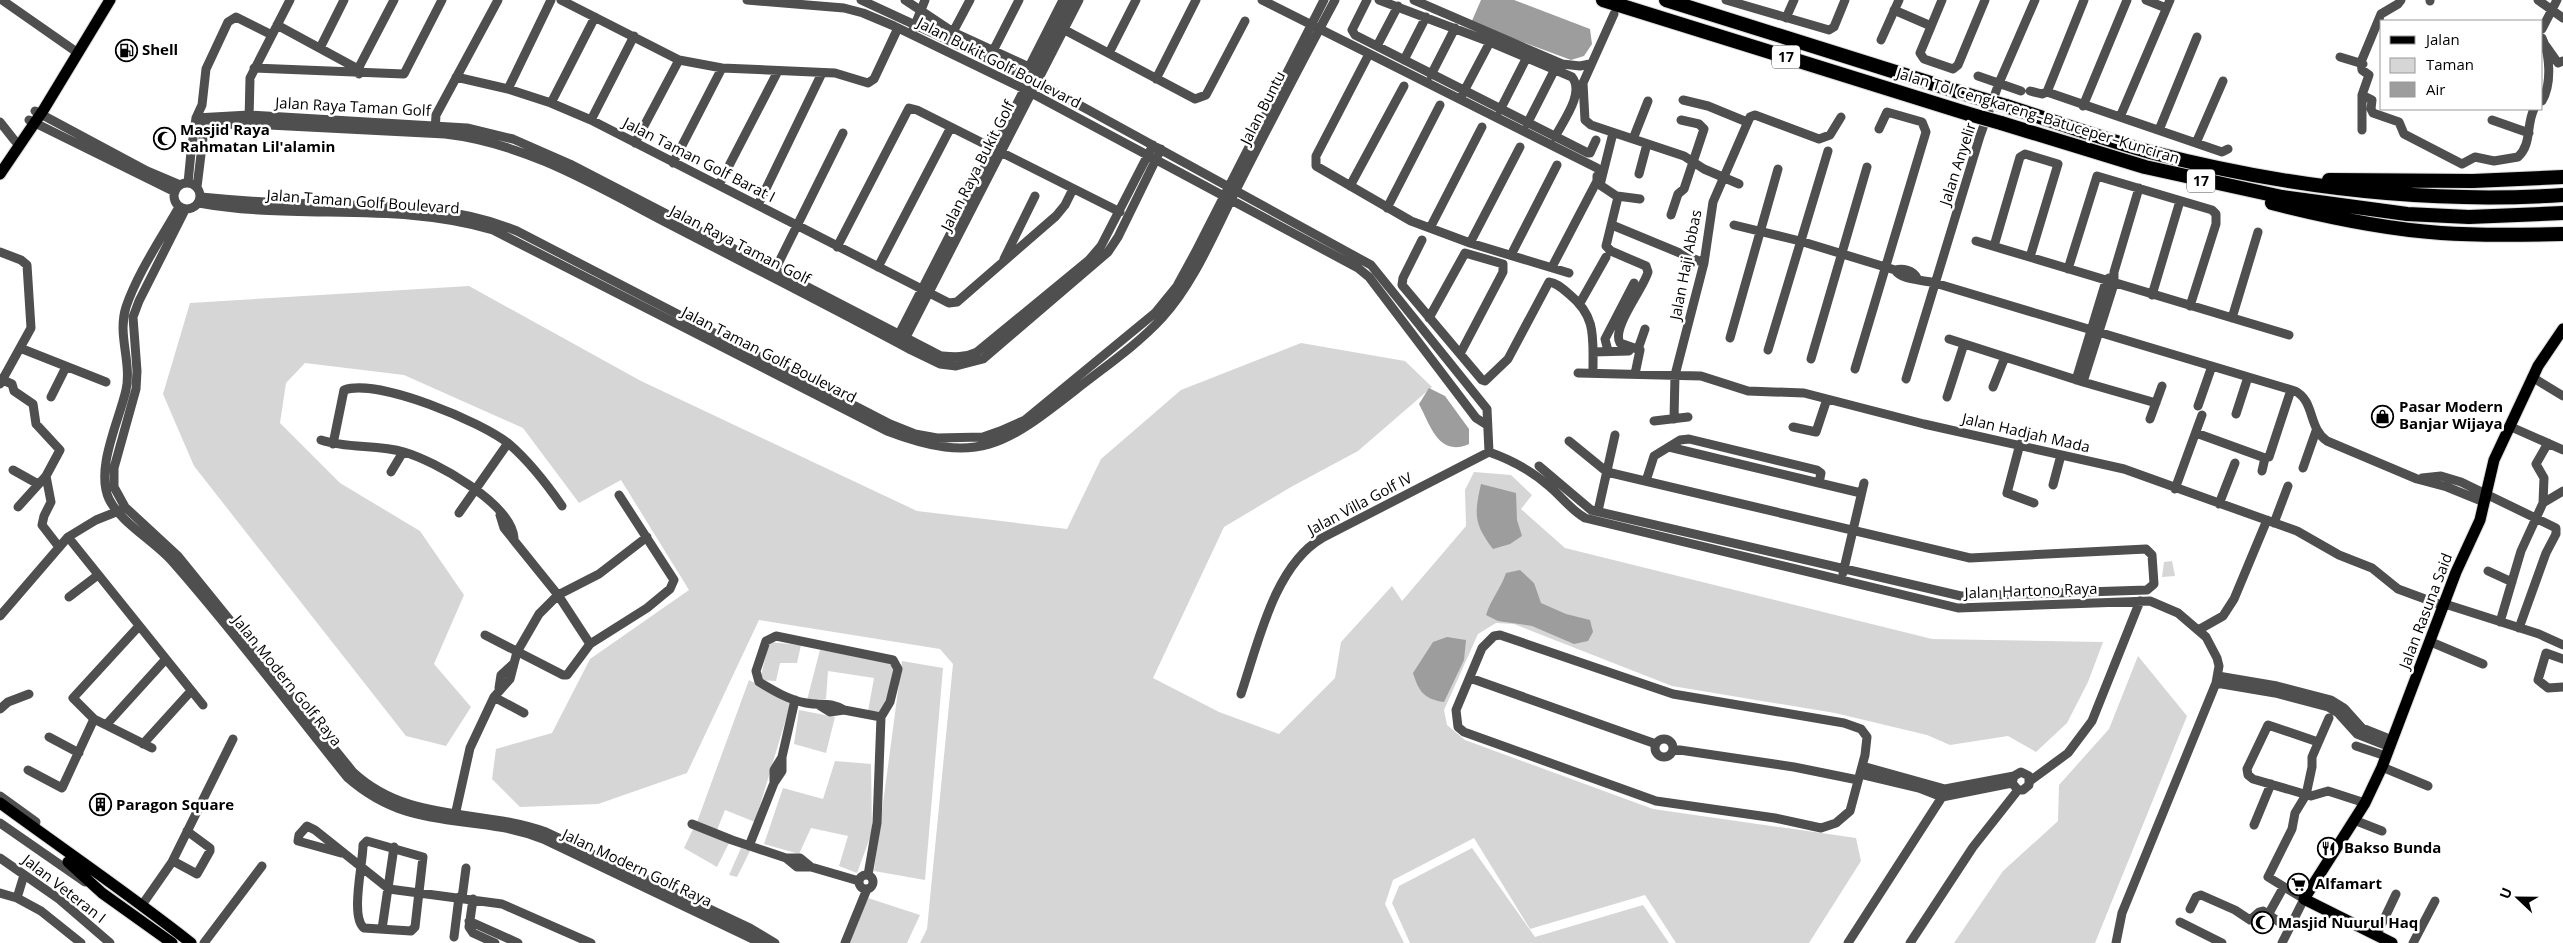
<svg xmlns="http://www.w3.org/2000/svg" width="2563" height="943" font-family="'Open Sans',sans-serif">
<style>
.green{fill:#d6d6d6}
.water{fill:#9d9d9d}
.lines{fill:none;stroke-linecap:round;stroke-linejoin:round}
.major-casing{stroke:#dbdbdb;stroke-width:13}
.highway-casing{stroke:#dbdbdb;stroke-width:16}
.minor{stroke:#4f4f4f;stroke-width:9}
.major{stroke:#000;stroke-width:11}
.highway{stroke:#000;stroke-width:14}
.highway-bridge-casing{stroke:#dbdbdb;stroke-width:16;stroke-linecap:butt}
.highway-bridge{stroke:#000;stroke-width:14}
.labels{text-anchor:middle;stroke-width:5;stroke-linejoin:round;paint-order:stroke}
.shield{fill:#fff;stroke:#4c4c4c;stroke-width:1}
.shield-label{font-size:14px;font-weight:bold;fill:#000}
.poi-label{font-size:15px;font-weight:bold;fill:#000;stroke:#fff;text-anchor:start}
.street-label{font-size:15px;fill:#000;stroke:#fff}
</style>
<rect width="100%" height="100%" fill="#fff"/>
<!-- green -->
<path class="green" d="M469 286 641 381 917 511 1067 529 1101 459 1181 390 1301 343 1405 361 1432 387 1358 451 1291 487 1224 527 1153 678 1219 712 1279 734 1335 678 1341 642 1392 586 1402 601 1466 526 1465 490 1474 472 1511 475 1532 495 1521 509 1565 548 1932 639 2103 642 2088 682 2067 723 2036 752 2008 736 1950 745 1927 735 1835 713 1672 686 1514 624 1496 623 1478 634 1444 710 1447 725 1465 740 1653 809 1856 838 1861 861 1809 943H1676L1645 895 1530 929 1474 838 1393 880 1385 904 1404 943H920L927 929 953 664 940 649 759 620 687 773 598 804 520 807 492 779 496 749 552 733 590 659 689 590 621 480 579 503 523 428 404 375 305 363 286 383 280 423 340 483 420 531 464 595 434 664 471 707 446 746 406 736 194 466 163 394 190 303Z
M2172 561 2175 576 2162 577 2164 562Z
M769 642 801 645 797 663H780L776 681 760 680Z
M820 650 886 660 893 665 894 674 882 712 868 711 874 678 828 671 826 699 807 700Z
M2138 656 2187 716 2095 943H1954L2003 871 2058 821 2059 785 2109 729Z
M902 661 943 668 925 880 874 871Z
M749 680 791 702 755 822 725 810 717 830 697 822Z
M799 710 835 717 826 753 794 744Z
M835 761 871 764 872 832 857 873 839 866 848 836 811 828 799 854 764 844 783 788 823 799Z
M694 827 729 843 717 867 684 848Z
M741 848 750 851 737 877 729 875Z
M1472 848 1535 937 1643 905 1669 943H1410L1392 903 1399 886Z
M868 898 920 915 907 943H848Z"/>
<!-- water -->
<path class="water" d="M1481 0H1514L1590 29 1592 44 1584 56 1571 60 1471 23Z
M1429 388 1445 396 1469 429V444C1439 457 1431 427 1419 404Z
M1481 484 1516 493 1517 520 1522 536 1510 544 1493 549C1474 524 1474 515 1481 484Z
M1520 570 1534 583 1541 603 1566 614 1590 620 1593 632 1588 641 1574 644 1532 626 1498 621 1486 615C1491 599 1501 588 1506 573Z
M1447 637 1466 640 1464 660 1444 702C1424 699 1419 692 1413 673L1433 642Z"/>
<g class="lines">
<defs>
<path id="major" d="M0 174 44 109 110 0
M0 803C64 850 129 894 191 943
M68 862 102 893 172 943
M2392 943 2304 899 2365 803 2382 767 2456 572 2480 520 2494 460 2538 366 2563 329"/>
<path id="highway" d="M1603 0 1969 114
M1666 0 1975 97
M2006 106C2054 121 2102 139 2150 152 2285 187 2424 204 2563 195
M2001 123 2145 167 2282 197 2407 214 2469 217 2563 213
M2329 180 2473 181 2563 177
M2272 203C2327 217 2384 229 2441 233 2482 236 2522 235 2563 234"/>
</defs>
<!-- major casing -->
<use href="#major" class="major-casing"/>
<!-- highway casing -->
<use href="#highway" class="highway-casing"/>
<!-- minor -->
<path class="minor" d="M2 0 78 53
M561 0 679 60 722 68 835 73 868 83 874 79 898 28
M747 0 844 8 863 13 894 26 1024 89 1358 268 1369 277 1476 418 1487 425
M861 0 1030 78 1371 265 1487 409 1489 452
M905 0 953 32 1027 66 1031 63 1063 0
M1262 0 1597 168
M1367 0 1352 30 1355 35 1588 153H1590L1596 140
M1379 0 1490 42 1572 77C1585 93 1563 121 1555 137
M1414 0 1562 64 1580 66 1590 64
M1726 0 1829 30 1834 27 1845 0
M1942 0 1920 53 1924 59 1953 69 1958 65 1985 0
M2084 0 2047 92 2222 152 2228 149
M2146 0 2166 8
M2401 0 2398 4 2381 14 2361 62 2362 70 2369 75 2362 95 2372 100 2371 109 2373 113 2399 122 2404 134 2462 164 2475 157 2494 161 2518 157C2532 144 2526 125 2534 109
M2538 0 2563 18
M2430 1V0
M1894 10 1931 26
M1614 14 1583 83 1585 120 1591 125 1684 156 1704 169 1739 184
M1786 18 1794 0
M277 25 358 69 359 74
M1061 28 1195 99 1206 95 1245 21
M2542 29 2557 0
M913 30 925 0
M953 32 970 0
M2542 38C2550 54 2552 84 2542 101
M1881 40 1899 0
M1377 46 1398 6
M2546 46 2558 63 2563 61
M320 48 344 0
M993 51 1019 0
M1109 53 1136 0
M1369 54 1316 156V166L1411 221 1470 243 1569 273
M2340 57 2363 64
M1404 60 1426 17
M254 68 404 74 442 0
M358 69 394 0
M1431 75 1455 28
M1978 76 2021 91
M456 77 508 89 551 103 591 120 949 303 957 302 1056 216 1065 205 1073 189
M1156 79 1196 0
M508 89 551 0
M2030 91 2042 94 2047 92
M1462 95 1490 42
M1683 100 1708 106 1747 122
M551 103 595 17
M2083 106 2127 0
M1500 110 1527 57
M35 111 147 171 180 185
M2120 117 2170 0
M196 118 249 115 467 128 513 139 570 164 941 356C954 357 964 358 977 352L1089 260 1101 246 1153 145
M29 120 175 192
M249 120 250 78 290 0
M591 120 634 36
M2492 120 2529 133
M0 122 15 141
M1527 124 1555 69
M195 125 249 124 445 134C526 143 598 187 669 224 750 266 831 307 911 350L940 364 956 366 983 359 1108 252 1118 237 1161 149
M2159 130 2197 37
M2362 130V96
M435 131 436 115 498 0
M1613 133 1600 185 1618 197 1606 246 1611 251 1646 266 1648 272C1644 288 1611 328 1620 343L1640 350 1635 374
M1633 139 1648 101
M635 143 679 60
M2196 143 2223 81
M673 163 722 68
M1639 174 1647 144
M174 196a13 13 0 1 1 26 0a13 13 0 1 1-26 0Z
M188 183 191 152 196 118 202 105 206 69 228 22 236 17 272 35
M719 185 778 71
M1350 186 1404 86
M197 187 205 122
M1617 196 1640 199
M201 197C240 201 279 203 319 204 386 206 454 205 517 231L890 424 915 434 937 438 983 437 1000 431 1025 420 1155 313 1177 286 1195 253 1324 0
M199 203C296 221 398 201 493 230L887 431C979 466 1005 445 1078 388 1106 366 1137 345 1162 318 1193 284 1212 238 1232 198 1266 131 1300 65 1335 0
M758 205 822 73
M179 207C161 239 138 272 126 307 117 335 132 362 126 390 119 421 95 469 109 499 120 522 154 541 171 560 233 630 289 705 347 777 413 835 471 811 543 839L761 943
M1387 208 1440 105
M185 210 139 301 133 317 137 371 136 389 114 468V487L125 507 178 556 353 772C409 824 480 808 546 832L750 928 775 943
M1671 215 1678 194 1684 189 1704 129 1699 124 1681 120
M1612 225 1704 263
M1734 225 1800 241 1895 270C1903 268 1913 270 1917 278
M1430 228 1482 127
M1422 240 1403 278 1402 285 1482 380 1485 381 1508 359 1549 282C1557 283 1563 289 1569 294 1596 316 1593 336 1593 368
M1976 241 2289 335
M1470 243 1520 147
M1994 246 2020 157 2025 154 2058 164 2030 257
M837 247 909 108 917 110 1120 212
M0 252 21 260 27 265 31 328 0 384
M1511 255 1557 165
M1004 259 1035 196
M878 267 951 127
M1552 267 1597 181V176
M2068 269 2097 176 2212 210 2216 214V224L2190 306
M1895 270C1903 281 1921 279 1935 283L2295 391C2315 401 2308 428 2327 441L2417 479 2447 487 2484 502
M773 274 843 133
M2152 295 2180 201
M1580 303 1606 257
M1429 318 1465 253 1503 264V272L1460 354
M2232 318 2258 232
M1730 338 1778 169
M1949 339 2083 382 2156 403
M896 340 1070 0
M903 343 1079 0
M20 348 106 382
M1638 349 1645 329
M1768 350 1828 151
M1608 351 1605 339 1634 283
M1593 352 1629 351
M1811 359 1867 167
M1855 369 1926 132 1922 122 1887 112 1879 129
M1578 373 1701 376 1748 391 1804 393 1924 424 2124 469 2297 531 2339 555 2372 568 2398 589 2444 606
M2532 377 2563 396
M0 379 12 384 14 391 33 404 36 424 60 450 46 476 51 502 44 516 42 525 59 547
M1906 379 1980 136 1999 83 2035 0
M2076 380 2106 281 2109 278
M2083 382 2114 284V272L2139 188
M1993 387 2005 357
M51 397 66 367
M1947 397 1964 344
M2198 406 2212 366
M2236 414 2248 377
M1674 419 1675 375 1704 263 1713 202 1750 117 1755 115 1819 139 1830 135 1841 117
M2150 419 2162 386
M1654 421 1688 417
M2509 426 2563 450
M1793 427 1816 432 1827 399
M2196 433 2265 458 2262 471
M321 440C348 449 377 444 404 452 435 461 511 503 514 538
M333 444 344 390C378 378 482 422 509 444 530 462 546 483 562 506
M2020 444 2007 493 2034 503
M1669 447 1819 483
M1489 452C1512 460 1532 471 1550 487 1562 497 1571 510 1585 518L1958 608 2150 601 2178 613 2206 637 2217 658 2219 666 2216 683 2122 913 2116 943
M2269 457 2291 390
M1539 466 1591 510 1961 596 2147 590 2154 584 2152 555 2146 549 1970 558 1607 472 1569 441
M2303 468 2316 431
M13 470 38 484
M391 472 403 452
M2422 478 2441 476 2461 482 2556 528V534L2546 553 2519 628
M1646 481 1654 456 1680 440 1689 439 1817 470 1821 473 1819 483 1861 493
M2053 485 2061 455
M2175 489 2202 415
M2543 503 2563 491
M2219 504 2235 463
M18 507 46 476
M1598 511 1615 435
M459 513 508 443
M500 515 504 528 558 595 590 644
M2274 523 2288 486
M68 537 203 705
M2488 571 2512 582
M1843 573 1864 483
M69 597 98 575
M2445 604 2539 634 2563 645
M0 616 68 537 96 520 121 510
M2500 622 2521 551 2543 503 2544 478 2536 464 2548 443
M139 626 73 698 94 719 152 748
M2200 629 2223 616 2234 599 2267 520
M485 635 563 675H567L590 644 647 608 670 589 674 580 619 495
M1500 635 1673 694 1844 723 1861 729 1867 737 1865 755 1850 811 1836 823 1821 828 1775 818 1656 801 1464 732 1458 727 1456 710 1482 648 1494 636Z
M2431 642 2483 664
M2563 659 2546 653 2538 680 2548 688 2563 687
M2218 676 2277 686 2331 700 2344 708 2362 728 2392 740
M1470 678 1656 744
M2216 683 2275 693 2328 707 2338 713 2357 734 2390 747
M499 688 501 675 513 664
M1241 694C1258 644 1274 566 1322 538L1489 452
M494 697 524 713
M817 704 830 712 844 710 881 717 877 823 868 875
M0 709 8 702 29 694
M844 710C828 701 823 706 806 703 789 700 774 691 759 682L756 671 766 641 776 636 893 660 898 669 890 702 881 717
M106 725 165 660
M49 737 79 753
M1655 748a9 9 0 1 1 18 0a9 9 0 1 1-18 0Z
M2318 742 2268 725 2247 769 2248 775 2253 779 2311 796 2328 791 2365 803
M143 744 191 691
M2356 746 2386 756
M1673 749 1794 767 1858 780
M1862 766 1945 789 2014 776 2021 772 2029 776V785L2023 790H2018L2012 783 2014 776
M2382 767 2428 786
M28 770 62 788 94 719
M1860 774 1919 788 1942 797 2012 783
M2030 781 2068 753 2092 721 2140 601
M774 783V770L782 757 795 700
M0 796 36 822
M454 820 470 748 494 697 510 679 517 652 539 614 558 595 599 574 647 537
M2354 820 2382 831
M0 823 85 882
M692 824 732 840 786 858H800L811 867
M2254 825 2271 784
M367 841 423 857 415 927 411 931 364 928C350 917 363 864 363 845Z
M749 846 774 783 782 771V757
M341 853 298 841 299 835 307 826 315 830 389 889 502 904 591 943
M0 858 59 899 110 943
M786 858 797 867H811L859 881
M173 861 197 874 210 851V848L187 831
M859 882a7 7 0 1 1 14 0a7 7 0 1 1-14 0Z
M0 893 17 898 41 911 81 943
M17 898 24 875
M462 898 466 868
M473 899 469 927 473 933 495 943
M142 905 172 862 233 739
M2190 909 2196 897 2201 895 2235 910 2250 920 2259 912 2263 911 2288 928
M2268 915 2283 888
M469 921 518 943
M2180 922 2222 943
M382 929 394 847
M2377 934 2396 894
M454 937 459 897
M204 943 262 866
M845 943 867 889
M1848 943 1942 797 1945 789
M1910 943 1973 847 2018 790
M2282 943 2304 899 2268 877 2292 829 2295 813 2306 795 2312 767V757L2329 718
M2413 943 2435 901"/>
<!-- major -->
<use href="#major" class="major"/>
<!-- highway -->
<use href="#highway" class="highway"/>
<defs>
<path id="highway-bridge" d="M1975 97 2006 106
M1969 114 2001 123"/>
</defs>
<!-- highway-bridge casing -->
<use href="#highway-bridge" class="highway-bridge-casing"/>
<!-- highway-bridge -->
<use href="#highway-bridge" class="highway-bridge"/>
</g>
<!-- icons -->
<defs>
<symbol id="fuel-ring" viewBox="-11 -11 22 22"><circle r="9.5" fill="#fff" stroke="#000" stroke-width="1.5"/><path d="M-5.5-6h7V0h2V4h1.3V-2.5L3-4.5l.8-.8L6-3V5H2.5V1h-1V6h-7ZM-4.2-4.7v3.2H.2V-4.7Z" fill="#000"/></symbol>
<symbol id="mosque-ring" viewBox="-11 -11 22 22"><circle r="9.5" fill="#fff" stroke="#000" stroke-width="1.5"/><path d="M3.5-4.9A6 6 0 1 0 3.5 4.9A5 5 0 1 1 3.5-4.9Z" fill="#000"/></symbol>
<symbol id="shop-ring" viewBox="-11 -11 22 22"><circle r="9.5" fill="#fff" stroke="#000" stroke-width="1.5"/><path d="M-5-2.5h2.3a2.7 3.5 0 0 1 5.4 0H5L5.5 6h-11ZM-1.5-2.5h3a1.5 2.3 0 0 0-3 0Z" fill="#000"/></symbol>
<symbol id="building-ring" viewBox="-11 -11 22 22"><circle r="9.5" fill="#fff" stroke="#000" stroke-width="1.5"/><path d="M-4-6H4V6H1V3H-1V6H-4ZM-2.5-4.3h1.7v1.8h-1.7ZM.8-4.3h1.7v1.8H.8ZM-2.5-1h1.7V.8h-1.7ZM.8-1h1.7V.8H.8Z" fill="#000"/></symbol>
<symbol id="restaurant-ring" viewBox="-11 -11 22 22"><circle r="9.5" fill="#fff" stroke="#000" stroke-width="1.5"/><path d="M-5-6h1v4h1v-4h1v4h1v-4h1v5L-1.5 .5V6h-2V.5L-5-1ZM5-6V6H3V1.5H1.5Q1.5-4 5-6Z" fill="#000"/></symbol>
<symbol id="supermarket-ring" viewBox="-11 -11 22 22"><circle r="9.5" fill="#fff" stroke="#000" stroke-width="1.5"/><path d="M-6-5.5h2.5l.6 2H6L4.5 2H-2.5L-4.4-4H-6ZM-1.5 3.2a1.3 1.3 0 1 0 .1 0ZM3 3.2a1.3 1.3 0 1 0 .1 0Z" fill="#000"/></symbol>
</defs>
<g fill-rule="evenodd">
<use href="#fuel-ring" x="114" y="38" width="25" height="25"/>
<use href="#mosque-ring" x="152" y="126" width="25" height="25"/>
<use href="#shop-ring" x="2370" y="404" width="25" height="25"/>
<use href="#building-ring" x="88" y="792" width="25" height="25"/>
<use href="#restaurant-ring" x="2316" y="836" width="25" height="25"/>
<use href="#supermarket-ring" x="2286" y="872" width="25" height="25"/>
<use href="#mosque-ring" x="2250" y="910" width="25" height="25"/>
</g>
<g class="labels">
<!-- shield labels -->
<g class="shield">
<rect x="1772" y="45.5" width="28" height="23" rx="4"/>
<rect x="2187" y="169.5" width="28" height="23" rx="4"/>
</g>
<g class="shield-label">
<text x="1786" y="62">17</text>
<text x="2201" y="186">17</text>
</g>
<!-- poi labels -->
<g class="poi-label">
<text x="142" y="55">Shell</text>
<text x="180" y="135">Masjid Raya<tspan x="180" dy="17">Rahmatan Lil'alamin</tspan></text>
<text x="2399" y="412">Pasar Modern<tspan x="2399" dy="17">Banjar Wijaya</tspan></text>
<text x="116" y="810">Paragon Square</text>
<text x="2344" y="853">Bakso Bunda</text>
<text x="2315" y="889">Alfamart</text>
<text x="2278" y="928">Masjid Nuurul Haq</text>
</g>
<!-- street labels -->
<g class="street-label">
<text transform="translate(999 63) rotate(27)" y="5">Jalan Bukit Golf Boulevard</text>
<text transform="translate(353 107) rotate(3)" y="5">Jalan Raya Taman Golf</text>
<text transform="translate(1263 108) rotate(-63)" y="5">Jalan Buntu</text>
<text transform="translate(2038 116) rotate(17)" y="5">Jalan Tol Cengkareng–Batuceper–Kunciran</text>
<text transform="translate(699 160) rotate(27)" y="5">Jalan Taman Golf Barat I</text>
<text transform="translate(1958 164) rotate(-72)" y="5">Jalan Anyelir</text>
<text transform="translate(978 166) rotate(-63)" y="5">Jalan Raya Bukit Golf</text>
<text transform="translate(363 202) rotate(4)" y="5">Jalan Taman Golf Boulevard</text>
<text transform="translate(740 245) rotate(27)" y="5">Jalan Raya Taman Golf</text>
<text transform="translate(1686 265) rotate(-79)" y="5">Jalan Haji Abbas</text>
<text transform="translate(769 355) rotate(27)" y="5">Jalan Taman Golf Boulevard</text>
<text transform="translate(2026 433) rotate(13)" y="5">Jalan Hadjah Mada</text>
<text transform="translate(1360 504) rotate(-28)" y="5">Jalan Villa Golf IV</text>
<text transform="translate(2031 591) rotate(-2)" y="5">Jalan Hartono Raya</text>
<text transform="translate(2426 611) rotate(-69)" y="5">Jalan Rasuna Said</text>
<text transform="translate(287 681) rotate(51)" y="5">Jalan Modern Golf Raya</text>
<text transform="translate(637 868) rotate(25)" y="5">Jalan Modern Golf Raya</text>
<text transform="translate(64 889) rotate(38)" y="5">Jalan Veteran I</text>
</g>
</g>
<!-- legend -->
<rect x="2380" y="20" width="162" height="90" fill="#ffffff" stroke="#999999"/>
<rect x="2390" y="36" width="25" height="8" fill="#000000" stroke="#999999"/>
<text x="2426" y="45" font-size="15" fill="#000000">Jalan</text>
<rect x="2390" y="58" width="25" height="15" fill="#d6d6d6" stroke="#999999"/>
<text x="2426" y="70" font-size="15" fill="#000000">Taman</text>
<rect x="2390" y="82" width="25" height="15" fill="#9d9d9d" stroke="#999999"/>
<text x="2426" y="95" font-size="15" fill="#000000">Air</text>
<!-- north arrow -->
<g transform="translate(2518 898) rotate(292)" stroke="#ffffff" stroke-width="4" paint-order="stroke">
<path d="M0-4L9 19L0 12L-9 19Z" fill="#000000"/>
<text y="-8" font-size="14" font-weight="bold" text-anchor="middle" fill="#000000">U</text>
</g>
</svg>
